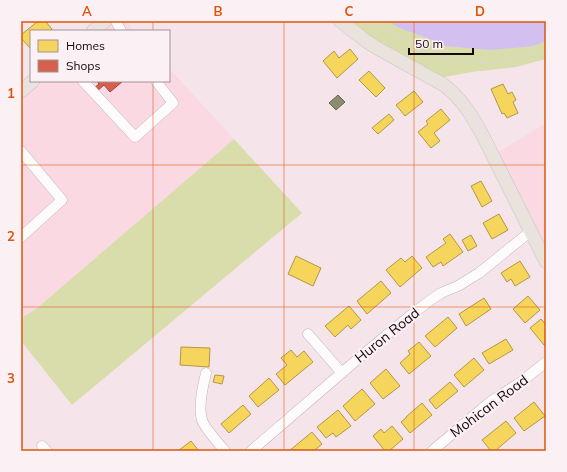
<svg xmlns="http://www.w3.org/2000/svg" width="567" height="472" font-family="Mulish,sans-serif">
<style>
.built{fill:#fad9e3}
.green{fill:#d9ddac}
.water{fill:#d3c0f0}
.homes{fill:#f6d55c;stroke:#b39744}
.shops{fill:#d6604d;stroke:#9d453a}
.industry{fill:#8c8c6e;stroke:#696451}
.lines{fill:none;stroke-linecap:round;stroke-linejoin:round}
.minor-casing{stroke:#c3b4b8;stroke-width:11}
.major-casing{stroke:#cdc4c7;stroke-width:14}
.path{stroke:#dcd6d7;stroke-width:1.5;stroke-dasharray:3 3;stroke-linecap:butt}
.minor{stroke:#fefbfc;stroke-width:10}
.major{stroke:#e9e2dd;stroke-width:13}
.grid{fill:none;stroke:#de550c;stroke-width:1;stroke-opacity:0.55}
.labels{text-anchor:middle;stroke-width:4;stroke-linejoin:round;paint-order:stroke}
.street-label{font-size:14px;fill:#17070c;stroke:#fbf1f4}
.neatline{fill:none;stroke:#de550c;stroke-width:1.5}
.grid-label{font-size:13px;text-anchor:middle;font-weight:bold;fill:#de550c}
</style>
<rect width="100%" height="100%" fill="#f5e5ea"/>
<!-- built -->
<path class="built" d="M105 21H126L135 31H93Z
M169 68 234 139 36 309 21 318V91L33 81H169Z
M546 123V262L493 155Z"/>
<!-- green -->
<path class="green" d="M350 21H546V59L516 67 472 72 445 77 438 74 381 43 370 36Z
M234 139 302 213 72 405 21 341V318L36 309Z"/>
<!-- water -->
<path class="water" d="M387 21H546V41L533 46 491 50 444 46 430 39 402 29Z"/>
<!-- homes -->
<path class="homes" d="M38 21H45L52 29 50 31H31V47L30 48 21 38V35Z
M350 49 358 59 337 78 323 61 334 51 339 58Z
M369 71 385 88 376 97 359 80Z
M503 84 508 94 512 92 516 100 513 102 518 113 507 118 504 113 502 114 491 89Z
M414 91 423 102 405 116 396 105Z
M441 109 450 120 434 133 440 141 431 148 418 132 428 124 426 121Z
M389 114 394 120 378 134 372 128Z
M481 181 492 201 482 207 471 186Z
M499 214 508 230 492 239 483 223Z
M450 234 463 252 443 266 441 262 433 267 426 257 446 243 443 239Z
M471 235 477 246 468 251 462 240Z
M296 256 321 268 313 286 288 274Z
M412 256 422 268 400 287 386 270 401 258 405 262Z
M520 261 530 277 515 286 511 279 507 282 501 273Z
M381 281 391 293 367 314 357 301Z
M528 296 540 310 525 323 513 309Z
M484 298 491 309 466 326 459 314Z
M349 306 361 320 351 329 348 325 335 337 325 326Z
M448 317 457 328 435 347 425 336Z
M541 319 546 325V344L544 345 530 328Z
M506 339 513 350 489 364 482 353Z
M419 342 431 356 409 374 400 363 410 354 408 351Z
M181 347 210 348 209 367 180 365Z
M291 350 297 357 304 351 313 362 285 385 276 374 287 365 281 358Z
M474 358 484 370 464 387 454 375Z
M386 369 400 386 383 399 370 383Z
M215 375 224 376 222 384 213 382Z
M269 378 279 390 258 407 249 396Z
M450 382 458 391 436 409 429 400Z
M362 389 375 404 355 421 343 406Z
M534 402 545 416 524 431 514 418Z
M422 403 432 415 410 433 401 422 406 418V417Z
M243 405 251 414 229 433 221 424Z
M338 410 351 426 336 437 333 433 326 438 317 427Z
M506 421 516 433 495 451H491L482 440Z
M392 426 403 439 389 451H385L373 436 381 429 384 433Z
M312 432 322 444 314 451H289Z
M191 441 199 451H178Z"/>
<!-- shops -->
<path class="shops" d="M97 81H123L110 92 104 85 96 92 94 88 99 84Z"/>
<!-- industry -->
<path class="industry" d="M338 95 345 102 336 110 329 103Z"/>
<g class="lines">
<defs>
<path id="minor" d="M116 21 121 31
M83 81 135 137 173 103 156 81
M21 151 62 200 21 237
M308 334 342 373
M206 373C203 385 198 408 202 420 204 427 219 444 225 451
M42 446 47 451
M251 451 359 358 411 315 432 299 441 293 458 286 479 273 531 231
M432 451 490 402 521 382 546 362"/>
<path id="major" d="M340 21 366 41 377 48 444 85C463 100 473 117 484 138L546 262
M93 31 105 21
M21 91 33 81"/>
</defs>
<!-- minor casing -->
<use href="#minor" class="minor-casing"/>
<!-- major casing -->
<use href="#major" class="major-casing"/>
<!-- path -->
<path class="path" d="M360 22 371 26H380L418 46 419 52 438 55 459 61 491 63 539 53 546 51
M207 23 208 21
M371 26 374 31 380 36"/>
<!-- minor -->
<use href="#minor" class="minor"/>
<!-- major -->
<use href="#major" class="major"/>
</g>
<!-- grid -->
<path class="grid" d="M153 21V31M284 21V451M414 21V451M153 81V451M21 165H546M21 307H546"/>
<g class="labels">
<!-- street labels -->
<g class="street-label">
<text transform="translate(387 335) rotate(-39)" y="5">Huron Road</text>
<text transform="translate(489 406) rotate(-37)" y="5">Mohican Road</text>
</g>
</g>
<!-- border -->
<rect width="567" height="472" fill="none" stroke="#fbf1f4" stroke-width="44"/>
<!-- legend -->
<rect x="30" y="30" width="140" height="52" fill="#fbf1f4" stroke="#a09397"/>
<rect x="38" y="40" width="20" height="12" fill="#f6d55c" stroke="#a09397"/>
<text x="66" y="50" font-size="12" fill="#17070c">Homes</text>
<rect x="38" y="60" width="20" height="12" fill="#d6604d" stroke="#a09397"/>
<text x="66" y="70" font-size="12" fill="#17070c">Shops</text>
<!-- scale -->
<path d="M409 48v6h64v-6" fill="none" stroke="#17070c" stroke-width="2"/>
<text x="415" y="48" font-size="12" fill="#17070c" stroke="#fbf1f4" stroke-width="3" paint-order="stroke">50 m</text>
<rect x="22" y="22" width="523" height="428" class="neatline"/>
<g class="grid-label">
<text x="87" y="16">A</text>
<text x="218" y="16">B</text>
<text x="349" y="16">C</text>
<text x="480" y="16">D</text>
<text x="11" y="98">1</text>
<text x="11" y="241">2</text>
<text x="11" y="383">3</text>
</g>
</svg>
